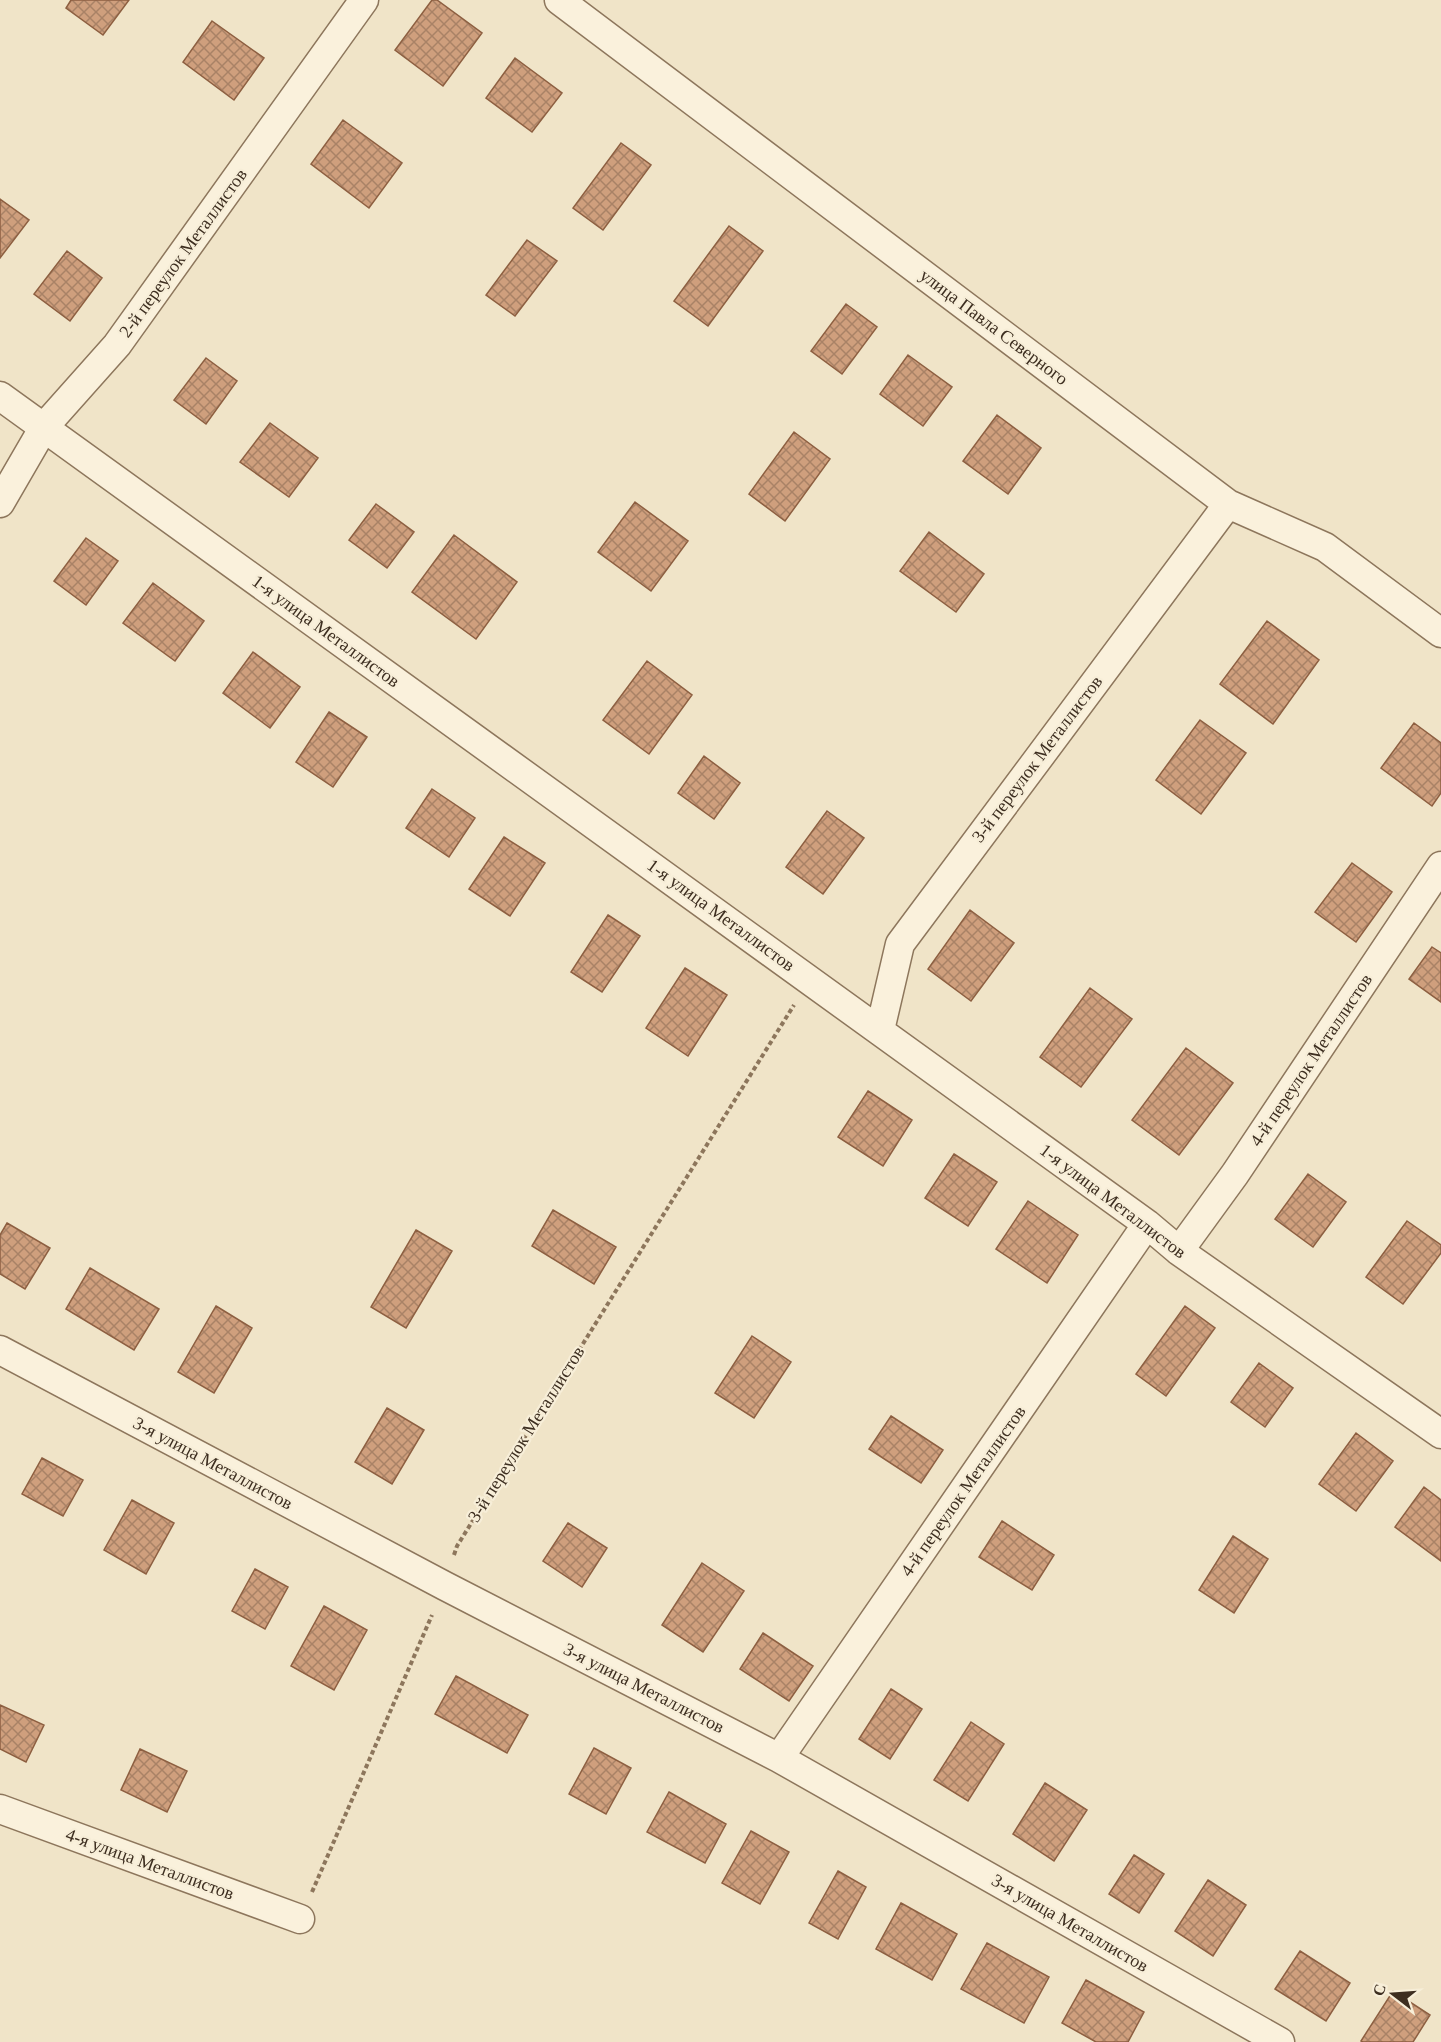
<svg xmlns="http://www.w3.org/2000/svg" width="1441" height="2042" font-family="Georgia,serif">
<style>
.building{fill:url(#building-cross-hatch);stroke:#8d5f41;stroke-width:1.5}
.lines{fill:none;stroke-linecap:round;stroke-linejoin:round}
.street-casing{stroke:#8d765c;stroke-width:31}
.path{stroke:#8d765c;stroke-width:4;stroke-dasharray:4.5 3;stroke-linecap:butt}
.street{stroke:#faf1dc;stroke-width:28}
.labels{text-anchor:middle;stroke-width:4.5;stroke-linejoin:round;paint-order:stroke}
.street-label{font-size:18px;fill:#3d2e20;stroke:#f7eed8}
</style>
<defs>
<pattern id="building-cross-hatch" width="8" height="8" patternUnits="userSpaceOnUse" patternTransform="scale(1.5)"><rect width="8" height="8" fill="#cf9f7d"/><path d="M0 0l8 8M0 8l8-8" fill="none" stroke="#a98266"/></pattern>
</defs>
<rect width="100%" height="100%" fill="#f0e4c8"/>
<!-- building -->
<path class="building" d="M71 0H129L103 35 66 8Z
M432 0H437L482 33 443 86 395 50Z
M212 21 264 58 234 100 183 62Z
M515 58 562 93 532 132 486 98Z
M343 120 402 163 369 208 311 164Z
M621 143 651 165 603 230 573 208Z
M0 199 29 220 0 258Z
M729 226 763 251 708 326 674 301Z
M527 240 557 261 515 316 486 295Z
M67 251 102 278 70 321 34 294Z
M846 304 877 327 842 374 811 351Z
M908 355 952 387 923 426 880 394Z
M206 358 237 381 206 424 174 400Z
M997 415 1041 448 1008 494 963 461Z
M270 423 318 458 289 497 240 462Z
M794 432 830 459 785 521 749 494Z
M635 502 688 541 651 591 598 552Z
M376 504 414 532 387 568 349 540Z
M929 532 984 574 956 612 900 571Z
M454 535 517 582 476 639 412 592Z
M86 538 118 561 86 605 54 581Z
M153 583 204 621 175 661 123 623Z
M1267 621 1319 660 1273 724 1220 684Z
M253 652 300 687 270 728 223 693Z
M647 661 692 695 649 754 603 720Z
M329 712 367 737 333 787 296 762Z
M1200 720 1246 753 1201 814 1156 780Z
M1414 723 1441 743V793L1432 806 1381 768Z
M704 756 740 783 714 819 678 793Z
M432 789 475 818 449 857 406 828Z
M827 811 864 838 823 894 786 867Z
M504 837 545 863 510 916 469 889Z
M1352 863 1392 892 1356 942 1315 912Z
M970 910 1014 943 971 1001 928 969Z
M608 915 640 936 602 992 571 972Z
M1432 947 1441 953V1002L1409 979Z
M685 968 727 995 688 1056 646 1028Z
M1090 988 1132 1019 1081 1087 1040 1057Z
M1186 1048 1233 1083 1179 1155 1132 1120Z
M868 1091 912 1120 883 1166 838 1137Z
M954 1154 997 1182 968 1226 925 1198Z
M1308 1174 1346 1202 1313 1247 1275 1219Z
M1028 1201 1078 1235 1047 1283 996 1249Z
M553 1210 616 1247 594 1284 532 1246Z
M1407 1221 1441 1245V1253L1403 1304 1366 1277Z
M7 1223 50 1248 25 1289 0 1274V1235Z
M416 1230 452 1251 406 1328 371 1307Z
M90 1268 159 1309 134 1350 66 1309Z
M216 1306 252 1328 214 1393 178 1372Z
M1185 1306 1215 1328 1166 1396 1136 1374Z
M752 1336 791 1362 754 1418 715 1393Z
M1259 1363 1293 1388 1265 1427 1231 1402Z
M387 1408 424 1430 392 1484 355 1462Z
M891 1416 943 1450 921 1483 869 1449Z
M1356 1433 1393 1461 1356 1511 1319 1484Z
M42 1458 83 1480 63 1516 22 1494Z
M1424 1487 1441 1500V1561L1395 1527Z
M132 1500 174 1523 146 1574 104 1550Z
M1002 1521 1054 1555 1032 1590 979 1557Z
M568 1523 607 1548 582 1587 543 1561Z
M1233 1536 1268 1559 1234 1613 1199 1590Z
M702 1563 744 1591 703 1652 662 1625Z
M255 1569 288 1587 265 1629 232 1611Z
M324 1606 367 1630 334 1690 291 1666Z
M763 1633 813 1666 789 1701 740 1669Z
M456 1676 528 1715 507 1753 435 1714Z
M891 1689 922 1709 890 1759 859 1739Z
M0 1705 44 1725 26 1762 0 1749Z
M971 1722 1004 1744 968 1801 934 1780Z
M594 1748 631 1768 606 1814 569 1794Z
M140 1749 187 1771 167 1812 121 1790Z
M1045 1783 1087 1810 1054 1861 1013 1834Z
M669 1792 726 1824 705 1863 647 1832Z
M751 1831 789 1852 760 1904 722 1883Z
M1134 1855 1164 1874 1139 1913 1109 1894Z
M838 1871 866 1887 838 1939 809 1923Z
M1208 1880 1246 1905 1213 1956 1175 1931Z
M901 1903 957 1934 932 1980 876 1949Z
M987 1943 1049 1977 1024 2023 961 1989Z
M1300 1951 1350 1983 1326 2021 1275 1989Z
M1086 1980 1144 2012 1128 2042H1096L1062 2023Z
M1393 1991 1430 2015 1413 2042H1363L1361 2041Z"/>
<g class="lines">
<defs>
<path id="street" d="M559 0 1228 504 1325 547 1441 633
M0 396 1147 1224 1179 1251 1441 1434
M0 503 44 427 117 345 364 0
M880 1030 900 944 1228 504
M1179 1251 1235 1174 1441 866
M0 1350 445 1586 779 1758 1280 2042
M779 1758 1147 1224
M0 1809 300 1919"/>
</defs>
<!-- street casing -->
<use href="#street" class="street-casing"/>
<!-- path -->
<path class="path" d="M454 1555 457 1546 794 1005
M312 1892 432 1615"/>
<!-- street -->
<use href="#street" class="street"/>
</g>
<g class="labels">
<!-- street labels -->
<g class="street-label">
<text transform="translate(183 253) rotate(-54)" y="6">2-й переулок Металлистов</text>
<text transform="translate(994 327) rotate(37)" y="6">улица Павла Северного</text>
<text transform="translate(326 631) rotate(36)" y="6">1-я улица Металлистов</text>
<text transform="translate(1037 759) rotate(-53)" y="6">3-й переулок Металлистов</text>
<text transform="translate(721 915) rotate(36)" y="6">1-я улица Металлистов</text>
<text transform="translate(1311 1060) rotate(-56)" y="6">4-й переулок Металлистов</text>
<text transform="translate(1113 1201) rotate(37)" y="6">1-я улица Металлистов</text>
<text transform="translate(526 1434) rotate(-58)" y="6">3-й переулок Металлистов</text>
<text transform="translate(213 1463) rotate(28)" y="6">3-я улица Металлистов</text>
<text transform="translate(963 1491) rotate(-55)" y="6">4-й переулок Металлистов</text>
<text transform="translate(644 1688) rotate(27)" y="6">3-я улица Металлистов</text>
<text transform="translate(150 1864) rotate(20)" y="6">4-я улица Металлистов</text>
<text transform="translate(1070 1923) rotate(30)" y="6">3-я улица Металлистов</text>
</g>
</g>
<!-- north arrow -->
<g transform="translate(1393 1994) rotate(287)" stroke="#f7eed8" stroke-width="4.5" paint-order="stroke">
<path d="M0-4.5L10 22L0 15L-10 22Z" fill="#3d2e20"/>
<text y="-9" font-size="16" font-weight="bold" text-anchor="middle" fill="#3d2e20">С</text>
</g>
</svg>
